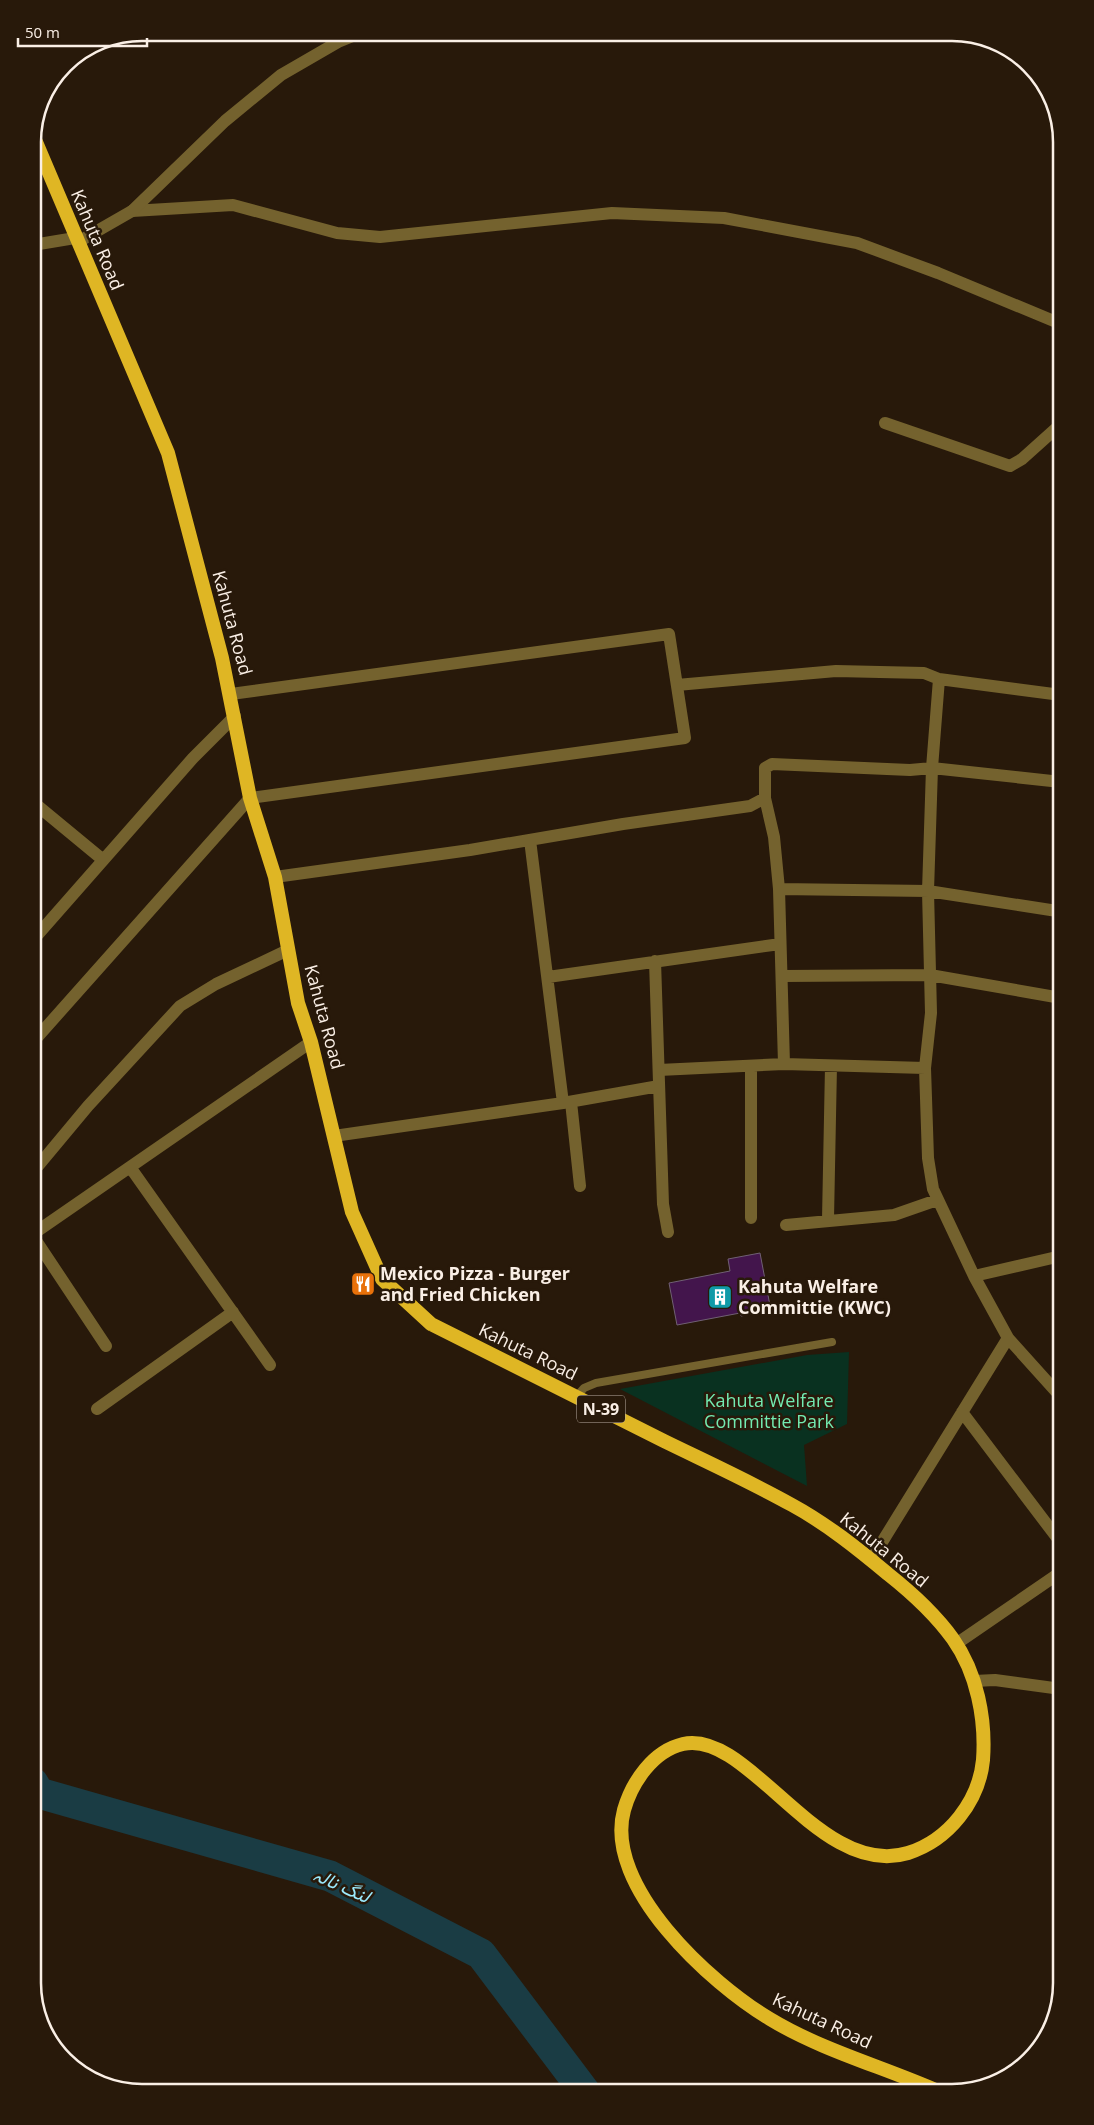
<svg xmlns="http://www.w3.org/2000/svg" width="1094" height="2125" font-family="'Open Sans',Vazirmatn,sans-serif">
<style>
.green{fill:#093120}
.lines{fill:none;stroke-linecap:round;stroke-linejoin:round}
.river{stroke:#1a3c44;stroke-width:31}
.building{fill:#43154c;stroke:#706073}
.service{stroke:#74622e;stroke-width:8}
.minor{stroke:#74622e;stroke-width:12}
.tertiary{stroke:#74622e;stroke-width:12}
.trunk{stroke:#dfb624;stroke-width:14}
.labels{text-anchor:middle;stroke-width:5;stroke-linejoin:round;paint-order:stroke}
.shield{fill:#28190a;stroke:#bbafa4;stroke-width:1}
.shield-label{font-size:16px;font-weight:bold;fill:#faefe6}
.street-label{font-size:18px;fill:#faefe6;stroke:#28190a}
.poi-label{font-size:18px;font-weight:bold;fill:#faefe6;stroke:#28190a;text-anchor:start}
.park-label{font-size:18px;fill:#73eab1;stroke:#28190a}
.water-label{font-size:19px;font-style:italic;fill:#9beafd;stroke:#28190a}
.rim{fill:none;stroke:#faefe6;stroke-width:2.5}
</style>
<rect width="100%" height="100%" fill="#28190a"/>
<!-- green -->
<path class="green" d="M849 1352 847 1424 804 1445 807 1486 620 1389 807 1355Z"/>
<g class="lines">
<!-- river -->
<path class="river" d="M33 1783 39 1793 330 1876 481 1954 585 2092"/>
</g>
<!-- building -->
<path class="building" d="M760 1253 771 1311 741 1316 740 1313 677 1325 669 1283 730 1271 728 1259Z"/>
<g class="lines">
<!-- service -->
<path class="service" d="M576 1397 584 1388 596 1383 832 1342"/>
<!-- minor -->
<path class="minor" d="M132 211 233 205 337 233 380 237 612 213 724 218 857 243 938 273 1061 324
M33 245 75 238
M885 423 1010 466 1022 459 1061 424
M677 685 836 671 924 673 939 679 1061 695
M33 802 102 859
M530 840 563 1103
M275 877 470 850 623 824 750 806 765 798
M779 889 928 891 1057 911
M33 940 193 758 235 716
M655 961 663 1204 668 1232
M783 976 930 975 1061 998
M548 977 780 944
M33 1042 250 798 685 738 669 634 231 694
M784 1064 779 889 774 837 765 798V768L772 764 910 770 932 768 1061 782
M925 1068 928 1158 933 1189 974 1276 1008 1338 1061 1397
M659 1070 784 1064 925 1068 931 1013 928 891 932 768 939 679
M571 1102 580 1186
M334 1136 563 1103 659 1086
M130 1167 270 1365
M33 1172 88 1106 180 1006 216 984 288 950
M751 1218V1066
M828 1219 831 1066
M786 1225 894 1215 937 1200
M33 1234 311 1042
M33 1236 106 1346
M974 1276 1061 1256
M97 1409 233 1312
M962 1412 1061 1543
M871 1560 1008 1338
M956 1644 1061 1572
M974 1681 995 1680 1061 1689"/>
<!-- tertiary -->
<path class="tertiary" d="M78 242 132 211 225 121 281 75 338 42 360 33"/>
<!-- trunk -->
<path class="trunk" d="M33 135 168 453 222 658 250 798 275 877 298 1003 311 1042 352 1212 382 1279 431 1324C509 1363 587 1402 664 1441 707 1462 751 1482 792 1505 827 1524 858 1549 888 1574 912 1593 935 1614 953 1639 977 1673 986 1719 983 1760 979 1801 949 1840 908 1853 820 1880 749 1729 683 1744 653 1751 632 1782 624 1810 603 1886 711 1984 770 2019 823 2051 884 2067 940 2092"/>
</g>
<!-- icons -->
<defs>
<symbol id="restaurant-square" viewBox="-11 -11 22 22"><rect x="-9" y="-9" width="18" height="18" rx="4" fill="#e8710a" stroke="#28190a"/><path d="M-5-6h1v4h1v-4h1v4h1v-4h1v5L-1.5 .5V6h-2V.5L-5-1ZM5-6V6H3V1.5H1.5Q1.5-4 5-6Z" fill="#fff"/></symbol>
<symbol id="building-square" viewBox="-11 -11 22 22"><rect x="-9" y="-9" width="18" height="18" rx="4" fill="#0f9aa8" stroke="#28190a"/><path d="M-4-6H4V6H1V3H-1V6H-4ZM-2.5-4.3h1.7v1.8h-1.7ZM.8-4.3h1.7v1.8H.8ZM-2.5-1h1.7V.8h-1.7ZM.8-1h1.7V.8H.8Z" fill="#fff"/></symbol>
</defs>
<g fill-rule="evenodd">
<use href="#restaurant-square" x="349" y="1270" width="28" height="28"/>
<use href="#building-square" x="706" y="1283" width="28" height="28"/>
</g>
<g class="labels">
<!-- shield labels -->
<rect class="shield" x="577" y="1395.5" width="48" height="27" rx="4"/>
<g class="shield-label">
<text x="601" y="1415">N-39</text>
</g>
<!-- street labels -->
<g class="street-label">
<text transform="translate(97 240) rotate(67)" y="6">Kahuta Road</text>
<text transform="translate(232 623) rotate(75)" y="6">Kahuta Road</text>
<text transform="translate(324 1017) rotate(75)" y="6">Kahuta Road</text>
<text transform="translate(528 1352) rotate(26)" y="6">Kahuta Road</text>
<text transform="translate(884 1550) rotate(39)" y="6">Kahuta Road</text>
<text transform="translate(822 2021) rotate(25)" y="6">Kahuta Road</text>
</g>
<!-- poi labels -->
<g class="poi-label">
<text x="380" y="1280">Mexico Pizza - Burger<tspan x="380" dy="21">and Fried Chicken</tspan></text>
<text x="738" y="1293">Kahuta Welfare<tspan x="738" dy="21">Committie (KWC)</tspan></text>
</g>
<!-- park labels -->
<g class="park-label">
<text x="769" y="1407">Kahuta Welfare<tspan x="769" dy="21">Committie Park</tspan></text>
</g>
<!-- water labels -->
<g class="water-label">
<text transform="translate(342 1885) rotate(24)" y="7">لنگ نالہ</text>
</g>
</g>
<!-- crop -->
<path d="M0 0H1094V2125H0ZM142 41H952A101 101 0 0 1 1053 142V1983A101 101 0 0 1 952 2084H142A101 101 0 0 1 41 1983V142A101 101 0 0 1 142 41Z" fill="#28190a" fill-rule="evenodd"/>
<path class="rim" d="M142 41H952A101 101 0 0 1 1053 142V1983A101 101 0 0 1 952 2084H142A101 101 0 0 1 41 1983V142A101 101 0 0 1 142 41Z"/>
<!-- scale -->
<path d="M18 38v8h129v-8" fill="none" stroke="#faefe6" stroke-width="2.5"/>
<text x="25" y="38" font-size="15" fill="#faefe6" stroke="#28190a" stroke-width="4" paint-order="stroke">50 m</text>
</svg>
